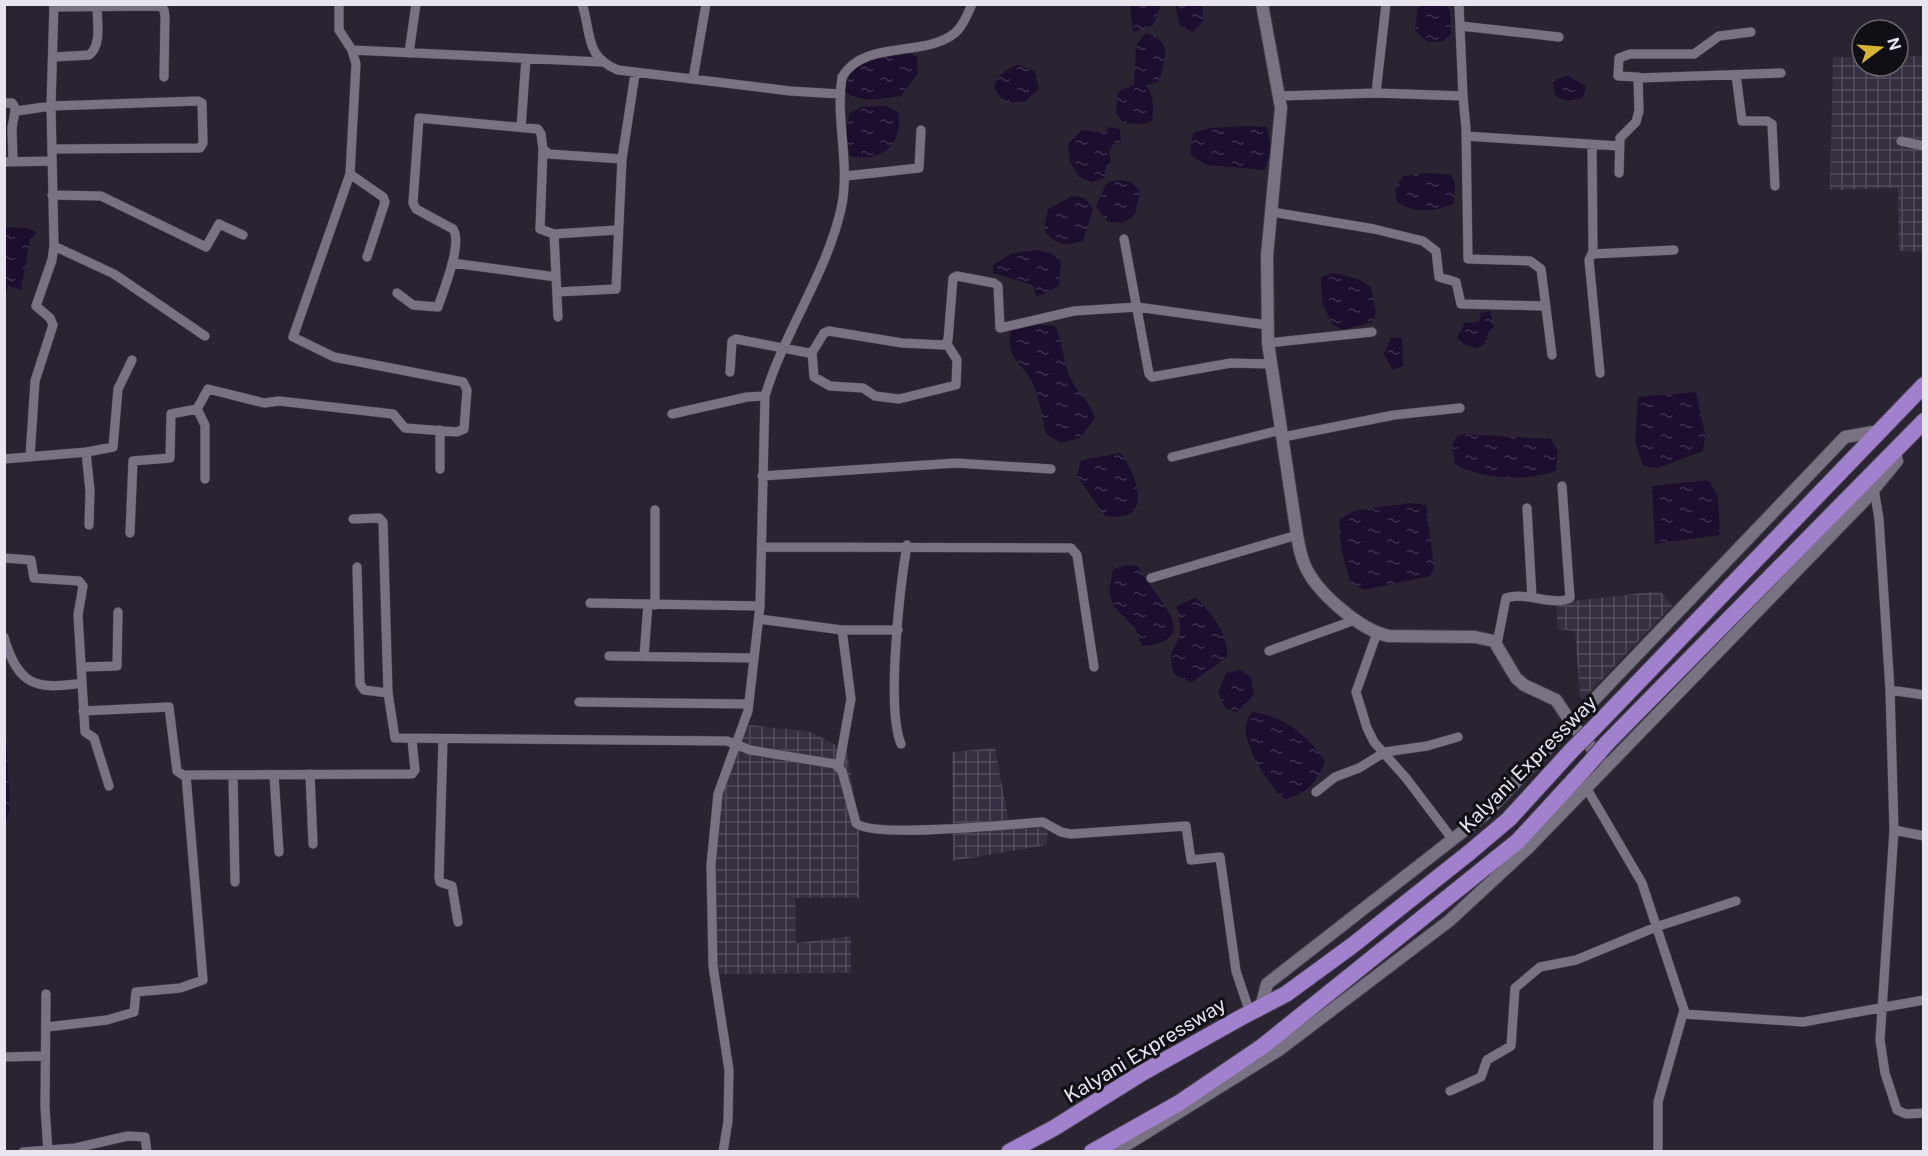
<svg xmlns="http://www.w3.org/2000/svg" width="1928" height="1156" font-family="'Public Sans',sans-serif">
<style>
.industrial{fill:url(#industrial-grid)}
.water{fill:url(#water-ripples)}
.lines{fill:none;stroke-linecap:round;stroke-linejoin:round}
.minor-casing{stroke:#45414c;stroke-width:10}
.tertiary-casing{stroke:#45414c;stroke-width:14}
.trunk-casing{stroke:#45414c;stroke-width:18}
.minor{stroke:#787282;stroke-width:9}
.tertiary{stroke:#787282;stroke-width:12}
.trunk{stroke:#a180ce;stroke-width:16}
.trunk-bridge-casing{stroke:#45414c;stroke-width:18;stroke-linecap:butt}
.trunk-bridge{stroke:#a180ce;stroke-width:16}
.labels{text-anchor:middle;stroke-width:6;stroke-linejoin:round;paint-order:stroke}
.street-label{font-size:20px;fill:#e8e5ee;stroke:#110f15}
</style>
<defs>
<pattern id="industrial-grid" width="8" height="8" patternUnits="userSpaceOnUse" patternTransform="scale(1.5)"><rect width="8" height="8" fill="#362e41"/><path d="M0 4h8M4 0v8" fill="none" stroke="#534c5d"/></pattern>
<pattern id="water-ripples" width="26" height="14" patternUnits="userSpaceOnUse" patternTransform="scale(1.5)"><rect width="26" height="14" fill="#1d0e2f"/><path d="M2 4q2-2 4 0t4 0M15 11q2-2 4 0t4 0" fill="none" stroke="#3e314d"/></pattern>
</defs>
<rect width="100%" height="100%" fill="#2a2432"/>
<!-- industrial -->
<path class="industrial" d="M1898 56H1923V252L1899 251 1898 188 1830 190 1833 57H1862V66H1898Z
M1660 591 1672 606 1583 699 1580 695 1575 631 1558 629 1556 603Z
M750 725 811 732 847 751 859 826V898H795L796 943 851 936V973L715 974 714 874 718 802 742 737Z
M995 748 1010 828 1048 825 1047 845 953 861 952 752Z"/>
<!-- water -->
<path class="water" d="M1130 5H1161L1153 25 1133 32Z
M1175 5H1202L1203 21 1193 32 1180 26Z
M1418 5H1447L1450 12 1451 34 1443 41 1428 42 1415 31Z
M1146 33C1174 41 1165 60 1159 82L1146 85C1154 97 1154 107 1152 121L1142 124 1123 123 1116 113 1118 92 1134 85 1136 45Z
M904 50 917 57 918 73 901 96C881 99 857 104 842 89L846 73 878 57Z
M1018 65 1035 71 1039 89 1024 102H1004L994 88C996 75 1006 69 1018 65Z
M1568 76 1586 86 1583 98 1567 101 1555 96 1552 80Z
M886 106 898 112C904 144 882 163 850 156L846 136 849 114 861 107Z
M1247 126 1267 127 1271 149 1265 170 1207 165 1190 155 1193 133 1209 128Z
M1109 127 1120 129 1121 142 1113 144 1109 152 1111 162 1106 166 1104 178 1091 182 1079 177 1070 162 1068 144 1082 130 1104 133Z
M1429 173 1451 175 1455 183 1454 203C1436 212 1414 214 1397 202L1395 189 1403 176Z
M1121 180 1132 182 1140 191 1135 215 1123 223 1108 222 1096 206 1107 182Z
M1072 196 1085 198 1093 209 1083 241C1064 247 1056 245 1044 230L1048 209Z
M5 227 28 228 37 233 30 239 21 290 8 286 6 293Z
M1036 250 1051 253 1061 261 1059 286 1036 297 1033 285 993 273V265L1010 254Z
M1332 273 1358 279 1371 287 1376 312 1373 322 1343 330 1332 324 1322 302 1321 277Z
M1490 311 1494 326 1488 333 1486 343 1478 348 1465 345 1457 338 1465 323 1479 322 1481 313Z
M1034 324 1055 326C1064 344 1062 360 1070 377 1077 393 1089 399 1095 418L1080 438 1061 443 1046 434C1043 419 1040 403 1035 388 1027 365 1000 358 1013 326Z
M1391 337 1402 338 1403 366 1393 370 1384 354Z
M1696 392 1705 434 1703 451 1658 468 1643 466 1635 441 1638 397Z
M1464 434 1551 439 1558 451 1556 471C1527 481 1482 480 1455 464L1452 446 1457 436Z
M1121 453C1138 478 1155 524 1105 516L1077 476 1081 460Z
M1709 480 1718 497 1720 535 1655 544 1652 486Z
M1410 503 1426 505 1434 568 1430 576 1364 590 1350 582 1341 548 1339 520 1354 511Z
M1127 565 1138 566C1150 594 1210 640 1142 646L1135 628 1114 607 1109 593 1113 569Z
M1196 597C1212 615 1229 633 1227 657L1191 683 1174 674C1165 646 1180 648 1180 631 1181 623 1178 614 1177 606Z
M1240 670 1251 677 1254 695 1237 712 1225 708 1218 692 1226 673Z
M4 698 10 808 5 825H4Z
M1252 712C1284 716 1307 735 1325 761 1317 782 1308 793 1286 799 1271 791 1242 743 1246 726 1246 721 1250 716 1252 712Z"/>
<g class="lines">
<defs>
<path id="minor" d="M339 4V30L352 50 356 64 350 174 383 197 385 202 367 257
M582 4C592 34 584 56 618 70L790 91 840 94
M1459 4 1463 96
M54 7 160 6 164 10 165 16 164 77
M1461 26 1559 37
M352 50 601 62
M409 53 416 4
M53 57 89 55C102 46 97 21 97 6
M1736 75 1742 121H1767L1772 124 1775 186
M1639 78 1781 73
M693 79 706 4
M1376 93 1386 4
M1280 96 1376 93 1463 96 1466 129 1468 259 1530 261 1541 269 1552 355
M4 103H12L17 111 51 106 198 101 202 103 203 143 200 148 52 149
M521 127 526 59
M1466 136 1619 146
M1901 141 1924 146
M1592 145 1593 251 1589 260 1600 373
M543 149 540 229 554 234 558 317
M4 162 52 161
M13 162 12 128 15 111
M1619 173 1620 138 1636 122 1639 111 1638 77 1618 76 1619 58 1630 54H1694L1719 36 1751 32
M846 176 919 168 921 130
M52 195 101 196 206 247 219 224 243 235
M1272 212 1374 229 1423 241 1436 251 1439 277 1456 282 1461 304 1545 306
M554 234 617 230
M1124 239 1149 374 1152 377 1231 363 1270 364
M54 246 114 274 205 336
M1593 254 1674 250
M452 263 556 277
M557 292 616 289 622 159 635 74
M397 293 413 305 438 307C443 291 463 244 453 229L416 209 413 203 419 118 538 129 541 134 543 149 549 154 622 159
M1268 343 1372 332
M812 352 814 377 830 386 863 388 875 396 899 399 956 385 957 360 947 344
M730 372 732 341 736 339 809 353 813 351 824 333 829 331 902 343 944 345 948 340 953 278 957 276 994 283 998 286 1000 328 1074 311 1137 307 1267 325
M197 409 205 425V479
M672 414 747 397 765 396
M440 430V469
M1283 437 1394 415 1460 408
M86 452 90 491 89 525
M30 457 35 381 53 325 50 318 36 306 52 260 54 246 51 106 54 4
M1172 457 1281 430
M4 459 87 452 113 447 118 389 132 360
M762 476 956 463 1051 469
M1874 489 1879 519 1890 690 1894 830 1880 1040 1885 1073 1897 1110 1906 1114 1924 1113
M1527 508 1532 597
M655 510V605
M353 519 379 518 383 522 388 693 395 738 727 741 750 750 835 764 842 771 856 823C873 839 1014 824 1043 822L1061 832 1071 834 1186 826 1191 860 1220 857 1236 971 1250 1013
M130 533 133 461 170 458 171 414 197 409 208 389 264 403 279 401 393 414 405 428 457 432 464 429 467 390 463 382 334 357 293 337 350 174
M763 547 1071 548 1077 555 1094 667
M4 558 31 560 34 578 79 581 83 586 78 615 85 732 94 738 109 786
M357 567 360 684 364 690 388 693
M1151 578 1297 535
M590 603 760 606
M759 619 842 630H898
M1377 633 1356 692 1367 728 1374 742 1406 778 1453 840
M4 637C18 686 36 690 82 683
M1497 644 1506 598C1524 591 1555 607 1570 598L1562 486
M1269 651 1355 620
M609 656 754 658
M644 656 648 605
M83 667 117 666 118 612
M1890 690 1924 695
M579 702 748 704
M83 711 169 707 177 771 183 775 412 774 415 770 412 740
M443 739 439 878 440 882 452 886 458 922
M901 744C886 709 900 586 907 545
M839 766 851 699 842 630
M310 774 313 844
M233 775 235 882
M274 775 279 852
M1587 789 1642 883 1684 1010 1658 1102V1152
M1316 792 1335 777 1359 768 1385 752 1427 746 1458 737
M1894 830 1924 836
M46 994 45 1107 48 1152
M1684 1014 1803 1022 1924 1000
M47 1027 107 1020 134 1012 136 992 180 988 203 980 186 775
M4 1057 45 1056
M1450 1091 1481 1077 1487 1060 1511 1046 1515 988 1540 967 1576 960 1656 927 1736 901
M23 1152 75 1148 128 1136 145 1137 147 1152
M723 1152 728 1121 729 1070 713 966 711 865 718 794 748 711 760 606 765 396C784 332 826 275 841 209 851 165 835 121 842 77 864 39 924 58 955 33 963 26 968 14 972 4"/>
<path id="tertiary" d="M1262 4 1281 108 1267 256 1268 343 1297 535C1299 547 1301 559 1307 570 1320 595 1362 631 1389 636L1475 637 1494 641 1516 678 1524 685 1556 700 1572 724 1601 759
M1261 1007 1267 984 1484 815 1845 437 1879 431
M1115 1152 1279 1050 1449 921 1529 847 1865 500 1897 461 1894 450"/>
<path id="trunk" d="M1595 727 1924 385
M1607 743 1924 421
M1009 1152 1054 1128 1142 1073 1240 1018 1286 994 1353 945 1470 852 1509 819 1572 750
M1092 1152 1179 1103 1263 1046 1518 841 1587 766"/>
</defs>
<!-- minor casing -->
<use href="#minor" class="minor-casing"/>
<!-- tertiary casing -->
<use href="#tertiary" class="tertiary-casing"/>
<!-- trunk casing -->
<use href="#trunk" class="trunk-casing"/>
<!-- minor -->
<use href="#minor" class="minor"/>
<!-- tertiary -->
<use href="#tertiary" class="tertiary"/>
<!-- trunk -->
<use href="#trunk" class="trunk"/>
<defs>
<path id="trunk-bridge" d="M1572 750 1595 727
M1587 766 1607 743"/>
</defs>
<!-- trunk-bridge casing -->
<use href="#trunk-bridge" class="trunk-bridge-casing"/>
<!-- trunk-bridge -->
<use href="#trunk-bridge" class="trunk-bridge"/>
</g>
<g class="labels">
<!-- street labels -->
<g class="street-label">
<text transform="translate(1528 764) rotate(-45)" y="7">Kalyani Expressway</text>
<text transform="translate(1145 1050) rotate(-31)" y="7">Kalyani Expressway</text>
</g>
</g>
<!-- border -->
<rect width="1928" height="1156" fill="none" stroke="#e8e5ee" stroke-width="12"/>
<!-- north arrow -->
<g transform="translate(1880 48) rotate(74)"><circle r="28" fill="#110f15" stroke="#67656c" stroke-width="1.5"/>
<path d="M0-4.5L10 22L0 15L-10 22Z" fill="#d8b434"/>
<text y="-9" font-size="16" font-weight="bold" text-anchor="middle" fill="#e8e5ee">N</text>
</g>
</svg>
